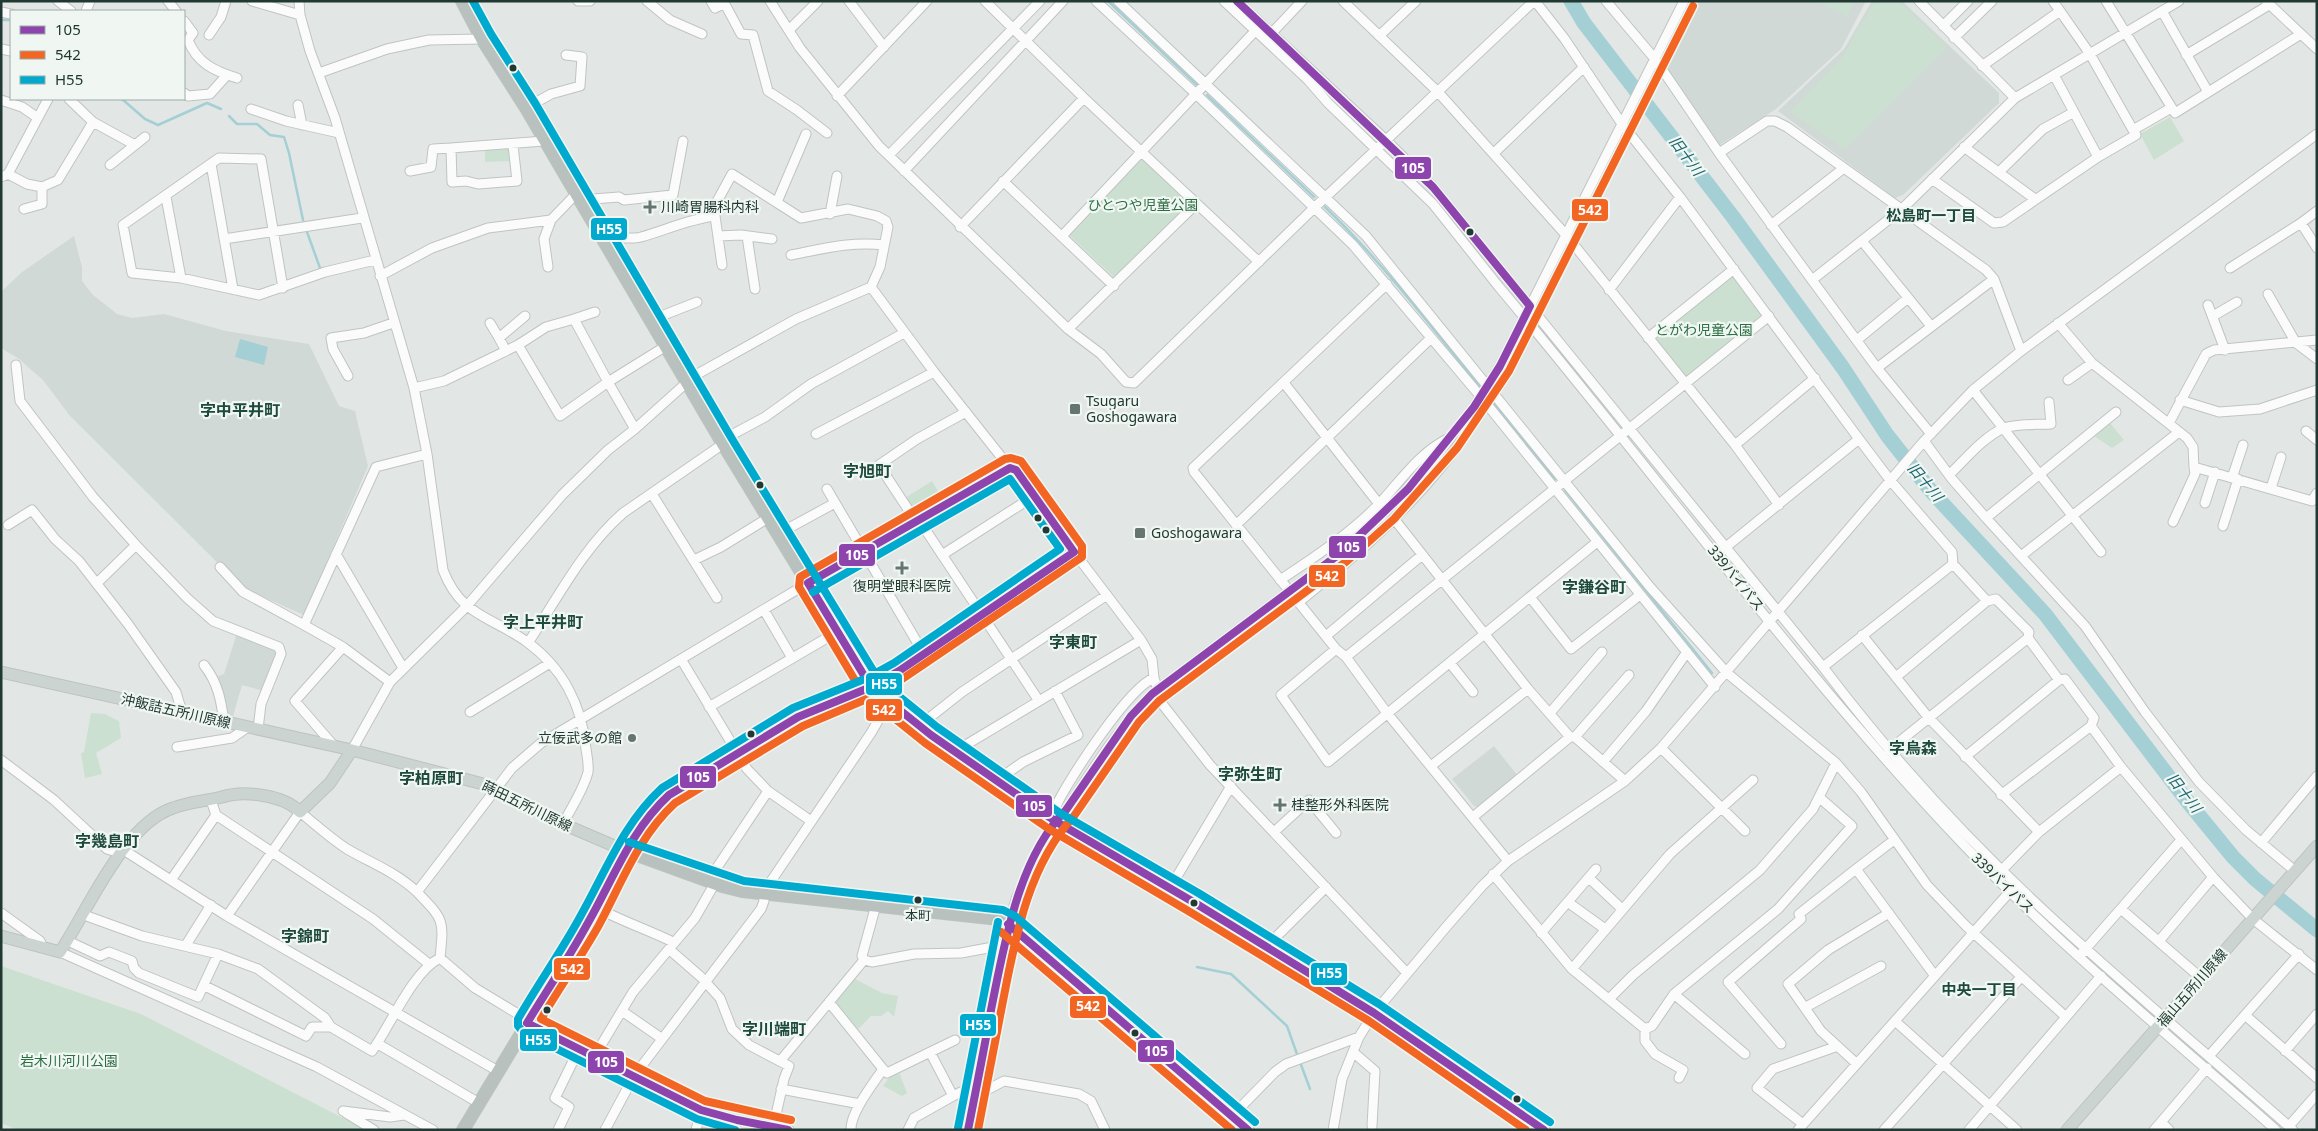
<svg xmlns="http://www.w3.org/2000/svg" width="2318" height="1131" font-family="'Noto Sans','Noto Sans JP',sans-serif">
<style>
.built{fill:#d0d9d5}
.green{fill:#cbe0d1}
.water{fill:#a4cfd5}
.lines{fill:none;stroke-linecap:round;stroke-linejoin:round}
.stream{stroke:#a4cfd5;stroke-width:2.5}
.river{stroke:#a4cfd5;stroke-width:15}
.minor-casing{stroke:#bfc4c2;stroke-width:11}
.major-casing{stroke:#bcc3c1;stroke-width:13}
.highway-casing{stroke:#bcc3c1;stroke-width:14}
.minor{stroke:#fbfbfb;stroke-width:9}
.major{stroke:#ccd4d1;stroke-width:11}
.highway{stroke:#b9c1bf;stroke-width:12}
.minor-bridge-casing{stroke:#bfc4c2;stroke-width:11;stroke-linecap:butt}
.minor-bridge{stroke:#fbfbfb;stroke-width:9}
.bus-1-casing{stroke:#f0f7f3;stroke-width:11}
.bus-2-casing{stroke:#f0f7f3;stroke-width:11}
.bus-3-casing{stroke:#f0f7f3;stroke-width:11}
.bus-1{stroke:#8e44ad;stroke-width:8}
.bus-2{stroke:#f26522;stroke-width:8}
.bus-3{stroke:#00a9ce;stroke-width:8}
.bus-dot{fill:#213932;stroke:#f0f7f3;stroke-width:2}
.poi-dot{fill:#657671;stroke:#f0f7f3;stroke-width:2}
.labels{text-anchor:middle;stroke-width:4.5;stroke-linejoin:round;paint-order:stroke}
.bus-label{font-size:13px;fill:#213932;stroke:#f0f7f3}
.park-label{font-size:14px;fill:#2d6e44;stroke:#f0f7f3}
.poi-label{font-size:14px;fill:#213932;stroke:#f0f7f3;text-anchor:start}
.street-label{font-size:14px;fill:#213932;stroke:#f0f7f3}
.water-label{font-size:15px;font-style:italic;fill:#1e6772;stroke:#f0f7f3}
.neighbourhood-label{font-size:15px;font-weight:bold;fill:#1e4a3e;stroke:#f0f7f3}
.quarter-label{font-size:16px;font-weight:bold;fill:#1e4a3e;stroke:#f0f7f3}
.line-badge{stroke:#f0f7f3;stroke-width:2}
.badge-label{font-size:14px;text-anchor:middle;font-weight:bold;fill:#fff}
</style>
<rect width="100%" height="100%" fill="#e2e7e5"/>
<!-- built -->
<path class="built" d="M1693 1H1866L1841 49 1776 109 1718 146 1663 63Z
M1872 1H1902L1999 93V103L1903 195 1895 198 1778 111 1844 49Z
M74 236 82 267V281L93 295 117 314 132 318 164 314 226 331 309 344 339 406 355 411 368 466 304 615 243 588 70 416 43 380 19 359 1 348V292L22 272Z
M237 633 277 649V654L264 691 242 685 233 716 225 714 216 677 224 674Z
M1494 746 1518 776 1479 807 1474 806 1452 779Z
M704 1119 741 1130H701Z"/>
<!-- green -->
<path class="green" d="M1817 1H1854L1847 17Z
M1875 1H1898L1947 47 1845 149 1791 112 1843 56Z
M2170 117 2184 141 2154 160 2140 134Z
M508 149 511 151 512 161 485 162V150Z
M1142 159 1190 205 1115 278 1069 235Z
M1732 275 1762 315 1686 377 1654 338Z
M2110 423 2124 440 2112 448 2094 436Z
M932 481 942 498 914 514 905 498Z
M91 713 105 714 119 721 121 738 96 753 102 774 85 778 81 753 84 752Z
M1 966 141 1014 366 1130H18L1 1123Z
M853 978 882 993 898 996 894 1017 888 1011 881 1016H871L858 1029 834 1002Z
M899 1072 907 1093 902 1096 883 1086 889 1078Z"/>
<!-- water -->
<path class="water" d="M240 339 268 347 264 365 235 357Z"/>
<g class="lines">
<!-- stream -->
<path class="stream" d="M1108 1 1197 85
M1 20H11
M1207 95 1314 197
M122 99 145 119 158 125 207 103 221 109
M229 116 237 124H257L270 135 284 137 289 153 303 220
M1325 207C1382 262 1430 325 1480 387
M307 232 320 268
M1489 398 1555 479
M1565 490 1712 673
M1197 967 1231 974 1287 1026 1298 1057
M1300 1062 1310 1089"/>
<!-- river -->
<path class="river" d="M1571 1 1584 23 1733 217 1843 368 1887 435 1931 491 2045 614 2188 802 2233 857 2255 879 2317 930"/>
<defs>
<path id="minor" d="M58 1 71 11
M168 1 176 11
M252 1 300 15
M299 1 300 15 310 51 335 118 414 388 427 454 443 570C461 617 491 616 527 642 563 668 582 706 586 749 587 756 589 765 588 772 584 789 571 808 563 824
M578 1H590
M647 1 670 20 702 34
M711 1 715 8 721 5 726 6 741 34 753 35 768 91 797 110 827 133
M770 1 800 48 879 146 1068 329 1101 354 1126 382 1134 383 1315 207 1534 1
M849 1 884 47
M985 1 1084 98 1259 262
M1096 1 1196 94 1353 245 1481 397 1715 687
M1118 1 1366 236 1650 587 1727 673 1836 763 1861 792 1927 885 1966 926 2066 1017 1969 1130
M1224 1 1308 80 1328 103 1433 204 1499 287C1654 471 1795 667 1961 842 2058 945 2170 1036 2276 1130
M1237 1 1387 141 1433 187 1823 667C1891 757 1968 841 2052 918 2130 990 2213 1059 2293 1130
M1343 1 1438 92 1566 235 1735 445 1779 505
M1535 1 1564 38 1622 124 1680 197 1859 439 1890 480 1952 552 1953 564
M1606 1 1655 59 1719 153 1812 280 1877 368 1931 434
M1919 1 2015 98
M2053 1 2090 54 2133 130
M2106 1 2175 113 2301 34 2317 49
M2266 1 2301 34
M86 11 90 1
M2162 11 2208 92
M1 12 11 14
M184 21 193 33 188 40C197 63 214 71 237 78
M1943 26 1968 1
M789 30 818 1
M209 35 221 17 226 1
M1269 36 1302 1
M1379 36 1416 1
M1954 38 1992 1
M1 49 11 51
M2186 55 2269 5
M1982 66 2060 11
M319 73 387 49 429 40 482 39
M2054 75 2098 157
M184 93 188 96 210 94 227 75
M837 96 927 1
M69 99 93 122 135 145
M1 100 22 107 38 118
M298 105 302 125
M526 108 551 94 580 86 582 57 566 55
M251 109 286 121 339 133
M513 145 517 181 478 184 466 181 452 182 451 148 544 141
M1964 147 2035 199
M1494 153 1584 67
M1719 153 1767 121H1775L1787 127 1986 270 1994 279 2021 351
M889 155 1040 1
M211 164 233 289
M110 165 145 137
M410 171 431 167 433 149 451 148
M904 171 1063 1
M1999 172 2043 129 2074 112
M8 174 27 184 42 187V204L24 209
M1 177 8 174 48 99
M1932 179 1994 223 2003 222 2098 157 2136 135 2133 130 2171 108
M1003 181 1114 286
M42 187 58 180 93 122
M166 197 181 278
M580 200 619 197 624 200 673 195 683 141
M777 202 806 134
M2317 211 2301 223 2317 248
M830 214 837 176
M715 216 722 265
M1771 225 1844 168
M960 227 1084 98
M718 236 741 235 772 239
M747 236 755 289
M1062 236 1258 28
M224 239 362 218
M1862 241 1931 326
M791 255C822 249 852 241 884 245
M548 267 544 239 551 220 576 194
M2230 268 2301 223
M380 276 432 248 488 228 551 220
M1812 280 1902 209 2015 98 2179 1
M1387 284 1193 468 1194 472 1336 649 1346 657 1387 713 1508 861
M871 287 934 372 1010 468
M283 288 261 159 219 158 123 225 132 273 181 278 259 295 325 272 375 260
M1609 290 1680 197
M2268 294 2296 343 2317 359
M2208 305 2225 350
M2213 316 2237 302
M574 319 595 312
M651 320 697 302
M490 323 499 338
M2058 323 2092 363 2187 438 2193 447 2194 467 2312 501 2317 493
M1068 329 1196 204
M1648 338 1734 269
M1857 340 1908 298
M518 345 560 416 608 382 635 429
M506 351 499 338 525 316
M16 365 20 401 93 497 136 545 187 598 213 621 279 647 281 654 261 704 258 729
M1877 368 1994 279
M348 376 333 349 331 338 364 333 393 323
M2068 380 2092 363
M1284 383 1379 504
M414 388 444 381 518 345 546 327 574 319 608 382 666 346
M1973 390 2101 552
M2180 400 2219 412 2260 409 2317 390
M966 412 917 439 879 465 913 517 919 520 1039 701
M2169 423 2206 354 2214 350 2317 340
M2306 431 2317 440
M816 434 934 372
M722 440 765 417 811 384 904 333
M1924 441 1952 479 1986 518 2085 626 2145 712 2199 782 2246 830 2295 871
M1735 445 1815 378
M1435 458 1474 407 1500 366 1684 1
M1949 475C1965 460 1983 437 2004 428 2018 423 2036 425 2051 424L2049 402
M2232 478 2243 445
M2271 488 2281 457
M827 489 924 654
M652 494 717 598
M2205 503 2215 472
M1986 518 2116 412
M1395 520 1528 689 1570 737H1575L1625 781
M2173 522 2195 474 2194 467
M8 525 32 510 55 539 79 561 128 624 176 692 182 712
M1236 525 1430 339
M2223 526 2238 479
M778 534 835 503
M1721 551 1859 439
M336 554 403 668
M942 555 1034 496
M2021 556 2179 432
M694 560 721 547 768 518
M220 567 243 592 304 625
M1280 580C1315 557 1351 533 1380 503 1402 479 1419 453 1449 438
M97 583 136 545
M1530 597 1571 649 1640 595
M1987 601 1996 599 2029 632 2028 638
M1299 602C1349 561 1397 521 1438 471 1452 454 1469 434 1473 412
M764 610 792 658
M1862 635 1928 717 2039 832
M1326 636 1422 555
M528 643C557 599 583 548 623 513L723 444
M1336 649 1281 695 1328 762 1597 542
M1346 657 1769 316
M681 659 747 769 768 791 811 821
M1450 663 1473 692
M204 665C218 683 221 700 224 722
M1823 667 1953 564 1987 601 1896 677
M2059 680 2065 679 2094 718 2091 726
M390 682 343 647 304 625 376 467 427 454
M709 707 837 632
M470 712 550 663
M1550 713 1602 652
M919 726 962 692 1107 595
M1575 737 1629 675
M334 746 295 701 343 647
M177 747 232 738 248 727
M1661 748 1745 831
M352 750 390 682 466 607 562 495 608 450 635 429 694 376 796 319 871 287 880 267 888 227 886 221 877 216 848 209 801 218 732 174 714 207 715 216C689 219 666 230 641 237 631 240 615 236 603 238
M1889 750 2028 638 2059 680 1965 757
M954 752 1141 640
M1 760 54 800 107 849 120 853
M1603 762 1646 711 1687 652
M1431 766 1528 689
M996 781 1023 762 1078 735 1055 691
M2001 795 2091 726 2121 767 2213 877 2253 919 2317 970
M211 800 216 815 373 919 429 964
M1473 817 1570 737
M1055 821C1054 815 1053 811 1056 806 1068 780 1129 687 1154 678
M1274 832 1309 800 1336 833
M1894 840 1856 869 1935 976
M2261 843 2317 776
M122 849 227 916 498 1071
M626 851 643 819 669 795 798 717 871 687
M1999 873 2039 832 2121 767
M1493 874 1572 969 1645 1029 1652 1026 1674 994 1778 909 1852 826 1820 798
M1589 878 1622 909
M171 880 216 815
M708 881 768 791
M1170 888 1231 786
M1569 903 1605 929
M597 908C622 921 648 930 673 942
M2121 909 2201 978
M1 913 40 941 42 946
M84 915 142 936 218 954 258 969 325 1018 331 1027
M227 916 300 812C316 825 330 838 347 849 371 863 396 872 417 892
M1541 933 1596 869
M68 941 100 956 109 952 132 961 134 968 139 973 198 997 218 954
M2159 941 2213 877
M186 945 211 905
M1267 946 1326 887
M670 950 701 977 720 998 732 1029 749 1045 789 1066 784 1079 773 1128
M60 952 317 1067 433 1130
M2082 953 2181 840
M2299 954 2245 1015 2317 1078
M864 960 872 962 914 954 961 953 1004 945
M1572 969 1670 854 1753 780
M205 986 306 1036 312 1027H331L372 1051C391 1025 412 972 440 958
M1674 994 1745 1054
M1609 999 1633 975 1760 870 1813 809 1836 763
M829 1002 883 1069C873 1084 850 1113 851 1130
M1806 1007 1881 966
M622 1011 661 1038
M2066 1017 2101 976
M1895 1021 2017 1130
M1645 1029V1041L1655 1054 1683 1070 1679 1078
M378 1044 479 1103
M1781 1044 1728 982 1801 919 1799 914 1856 869
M2285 1051 2317 1014
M930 1052 953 1096
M1353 1052 1375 1071 1372 1126
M2209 1056 2245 1015
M594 1057 633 992 695 918 715 883
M781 1060 864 960 862 956 876 905
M1857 1064 1821 1031 1788 984 1828 950 1889 913
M883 1069 887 1073 955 1040
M781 1089 860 1104
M343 1111 390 1117 404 1115
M346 1113 374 1130
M1232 1116 1275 1072 1286 1064 1359 1037
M2161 1122 2207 1068
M1803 1124 1757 1088 1773 1069 1835 1047
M2289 1126 2317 1094
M558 1130 569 1107 555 1098 579 1049
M605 1130 634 1076 761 909 764 901 763 893 871 733 882 714 883 698
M696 1130 701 1110
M789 1130 737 1120 701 1110 527 1023 523 1017 475 988 440 958C444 919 444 920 417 892L512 768 541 743 808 583 1010 468 1016 470 1074 552 1141 640 1152 659 1154 678 1163 705 1210 765 1407 973
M908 1130 914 1118 953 1096 965 1090 985 1091 1004 1081 1079 1094 1091 1101 1105 1130
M968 1130 1004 945 1016 899 1036 855 1055 821 1066 810
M1333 1130 1342 1079 1359 1037 1374 1013 1447 926 1482 886 1508 861 1625 781 1661 748 1924 441 1973 390 2021 351 2317 134
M1798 1130 2014 887
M1884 1130 2021 977
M2154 1130 2161 1122 2169 1130"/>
<path id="major" d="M1 672 352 750 487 785 563 824 626 851
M871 687 1074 552
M1 936 60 952C88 910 124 824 173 808 189 802 206 801 222 797 244 790 284 795 300 812L330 783 352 750
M2067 1130 2317 846"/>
<path id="highway" d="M462 1 482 39 526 108 723 444 871 687 931 735 1055 821 1195 903 1374 1013 1544 1130
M463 1130 597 908 626 851 722 886 742 891 999 919 1008 924 1248 1130"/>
</defs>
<!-- minor casing -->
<use href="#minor" class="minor-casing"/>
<!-- major casing -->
<use href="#major" class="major-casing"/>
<!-- highway casing -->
<use href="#highway" class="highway-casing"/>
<!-- minor -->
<use href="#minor" class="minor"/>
<!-- major -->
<use href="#major" class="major"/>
<!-- highway -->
<use href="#highway" class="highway"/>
<defs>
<path id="minor-bridge" d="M1066 810C1093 769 1118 729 1152 694L1342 552 1381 517 1435 458"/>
</defs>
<!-- minor-bridge casing -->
<use href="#minor-bridge" class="minor-bridge-casing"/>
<!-- minor-bridge -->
<use href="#minor-bridge" class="minor-bridge"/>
<defs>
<path id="bus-1" d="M1010 468 1016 470 1074 552 899 671 871 687 808 583Z
M871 687 931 735 1055 821 1195 903 1374 1013 1544 1130
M1008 924 1248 1130
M788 1130 737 1120 701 1110 527 1023C548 989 570 956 589 921 614 877 631 830 669 795L798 717 871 687
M968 1130C976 1090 984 1050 991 1010 1004 946 1018 858 1066 810L1131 716 1152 694 1342 552 1408 489 1474 407 1500 366 1530 306 1433 187 1237 1"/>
<path id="bus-2" d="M856 682 799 587 800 577 1005 459 1011 458 1021 461 1082 546V557L889 688
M1001 932 1232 1130
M791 1120 705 1101 541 1019C560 987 581 957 599 925 622 882 639 836 675 803L803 726 869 698 925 743 1049 829 1190 912 1369 1021 1526 1130
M978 1130C986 1088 994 1047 1002 1006 1015 940 1027 867 1074 816L1139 722 1159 701 1347 561 1394 519 1457 448 1509 371 1693 6"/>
<path id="bus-3" d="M473 1 491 34 535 103 732 439 879 680 937 727 1060 813 1200 894 1379 1004 1550 1122
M629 842 744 881 1003 910 1015 916 1255 1122
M958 1128 998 922
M735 1130 697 1119 523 1032 518 1026V1019C538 984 561 952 580 917 606 871 623 824 662 788L793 708 867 678 894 663 1060 549 1010 479 813 592"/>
</defs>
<!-- bus-1 casing -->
<use href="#bus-1" class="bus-1-casing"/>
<!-- bus-2 casing -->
<use href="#bus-2" class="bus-2-casing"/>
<!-- bus-3 casing -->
<use href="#bus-3" class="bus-3-casing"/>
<!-- bus-1 -->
<use href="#bus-1" class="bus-1"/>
<!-- bus-2 -->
<use href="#bus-2" class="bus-2"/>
<!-- bus-3 -->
<use href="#bus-3" class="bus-3"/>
</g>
<!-- markers -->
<g class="bus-dot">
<circle cx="513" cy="68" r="4.5"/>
<circle cx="1470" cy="232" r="4.5"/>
<circle cx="760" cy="485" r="4.5"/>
<circle cx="1038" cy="518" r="4.5"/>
<circle cx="1046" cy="530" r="4.5"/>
<circle cx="751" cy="734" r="4.5"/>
<circle cx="918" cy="900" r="4.5"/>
<circle cx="1194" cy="903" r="4.5"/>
<circle cx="547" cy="1010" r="4.5"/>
<circle cx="1135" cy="1033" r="4.5"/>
<circle cx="1517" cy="1099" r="4.5"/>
</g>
<g class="poi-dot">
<path d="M647.5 199.5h5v5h5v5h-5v5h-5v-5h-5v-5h5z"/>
<rect x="1069" y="403" width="12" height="12" rx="2.5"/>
<rect x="1134" y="527" width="12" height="12" rx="2.5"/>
<path d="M899.5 560.5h5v5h5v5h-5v5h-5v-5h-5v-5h5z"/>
<circle cx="632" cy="738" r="5"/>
<path d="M1277.5 797.5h5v5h5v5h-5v5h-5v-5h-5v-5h5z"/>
</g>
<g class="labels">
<!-- bus labels -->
<g class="bus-label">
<text x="918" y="920">本町</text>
</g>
<!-- park labels -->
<g class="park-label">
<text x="1143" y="210">ひとつや児童公園</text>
<text x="1704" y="335">とがわ児童公園</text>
<text x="69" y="1066">岩木川河川公園</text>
</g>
<!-- poi labels -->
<g class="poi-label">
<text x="661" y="212">川崎胃腸科内科</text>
<text x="1086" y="406">Tsugaru<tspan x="1086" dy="16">Goshogawara</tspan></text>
<text x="1151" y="538">Goshogawara</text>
<text x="902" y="591" text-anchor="middle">復明堂眼科医院</text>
<text x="622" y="743" text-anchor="end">立佞武多の館</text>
<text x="1291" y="810">桂整形外科医院</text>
</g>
<!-- street labels -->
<g class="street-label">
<text transform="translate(1736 578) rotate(51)" y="5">339バイパス</text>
<text transform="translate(176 711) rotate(13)" y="5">沖飯詰五所川原線</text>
<text transform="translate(527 806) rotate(26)" y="5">蒔田五所川原線</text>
<text transform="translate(2003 883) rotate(44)" y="5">339バイパス</text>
<text transform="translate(2192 988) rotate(-49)" y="5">福山五所川原線</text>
</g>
<!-- water labels -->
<g class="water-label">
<text transform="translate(1686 156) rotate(53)" y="5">旧十川</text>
<text transform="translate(1925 482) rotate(50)" y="5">旧十川</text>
<text transform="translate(2184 793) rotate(52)" y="5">旧十川</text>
</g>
<!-- neighbourhood labels -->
<g class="neighbourhood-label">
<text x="1931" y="221">松島町一丁目</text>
<text x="1979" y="995">中央一丁目</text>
</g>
<!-- quarter labels -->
<g class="quarter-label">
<text x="240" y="416">字中平井町</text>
<text x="867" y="477">字旭町</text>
<text x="1594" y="593">字鎌谷町</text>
<text x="543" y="628">字上平井町</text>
<text x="1073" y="648">字東町</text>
<text x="1913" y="754">字烏森</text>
<text x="1250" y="780">字弥生町</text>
<text x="431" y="784">字柏原町</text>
<text x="107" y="847">字幾島町</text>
<text x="305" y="942">字錦町</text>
<text x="774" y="1035">字川端町</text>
</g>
</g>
<g class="line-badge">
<rect x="1394" y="156" width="38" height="24" rx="5" fill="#8e44ad"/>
<rect x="1571" y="198" width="38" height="24" rx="5" fill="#f26522"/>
<rect x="590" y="217" width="38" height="24" rx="5" fill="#00a9ce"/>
<rect x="1328" y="535" width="39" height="24" rx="5" fill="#8e44ad"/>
<rect x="838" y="543" width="38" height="24" rx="5" fill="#8e44ad"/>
<rect x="1308" y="564" width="38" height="24" rx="5" fill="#f26522"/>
<rect x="865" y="672" width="38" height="24" rx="5" fill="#00a9ce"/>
<rect x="865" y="698" width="38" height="24" rx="5" fill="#f26522"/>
<rect x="679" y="765" width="38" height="24" rx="5" fill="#8e44ad"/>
<rect x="1015" y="794" width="38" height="24" rx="5" fill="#8e44ad"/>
<rect x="553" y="957" width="38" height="24" rx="5" fill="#f26522"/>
<rect x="1310" y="962" width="38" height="24" rx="5" fill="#00a9ce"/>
<rect x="1069" y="995" width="38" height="24" rx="5" fill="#f26522"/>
<rect x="959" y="1013" width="38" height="24" rx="5" fill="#00a9ce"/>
<rect x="519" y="1028" width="39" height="24" rx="5" fill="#00a9ce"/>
<rect x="1137" y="1039" width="38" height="24" rx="5" fill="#8e44ad"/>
<rect x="587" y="1050" width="38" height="24" rx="5" fill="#8e44ad"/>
</g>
<g class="badge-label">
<text x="1413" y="173">105</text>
<text x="1590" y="215">542</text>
<text x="609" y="234">H55</text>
<text x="1348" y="552">105</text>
<text x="857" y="560">105</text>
<text x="1327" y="581">542</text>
<text x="884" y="689">H55</text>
<text x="884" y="715">542</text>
<text x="698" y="782">105</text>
<text x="1034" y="811">105</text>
<text x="572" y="974">542</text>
<text x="1329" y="978">H55</text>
<text x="1088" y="1011">542</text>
<text x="978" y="1030">H55</text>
<text x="538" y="1045">H55</text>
<text x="1156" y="1056">105</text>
<text x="606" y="1067">105</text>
</g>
<!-- border -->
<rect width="2318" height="1131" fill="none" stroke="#213932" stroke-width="5"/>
<!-- legend -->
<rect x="10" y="10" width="175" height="90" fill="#f0f7f3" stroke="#9daba6"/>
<rect x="20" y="26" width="25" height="8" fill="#8e44ad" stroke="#9daba6"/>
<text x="55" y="35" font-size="15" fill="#213932">105</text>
<rect x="20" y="51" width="25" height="8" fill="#f26522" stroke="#9daba6"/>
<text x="55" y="60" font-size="15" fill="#213932">542</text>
<rect x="20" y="76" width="25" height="8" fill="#00a9ce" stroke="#9daba6"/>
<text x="55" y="85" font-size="15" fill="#213932">H55</text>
</svg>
